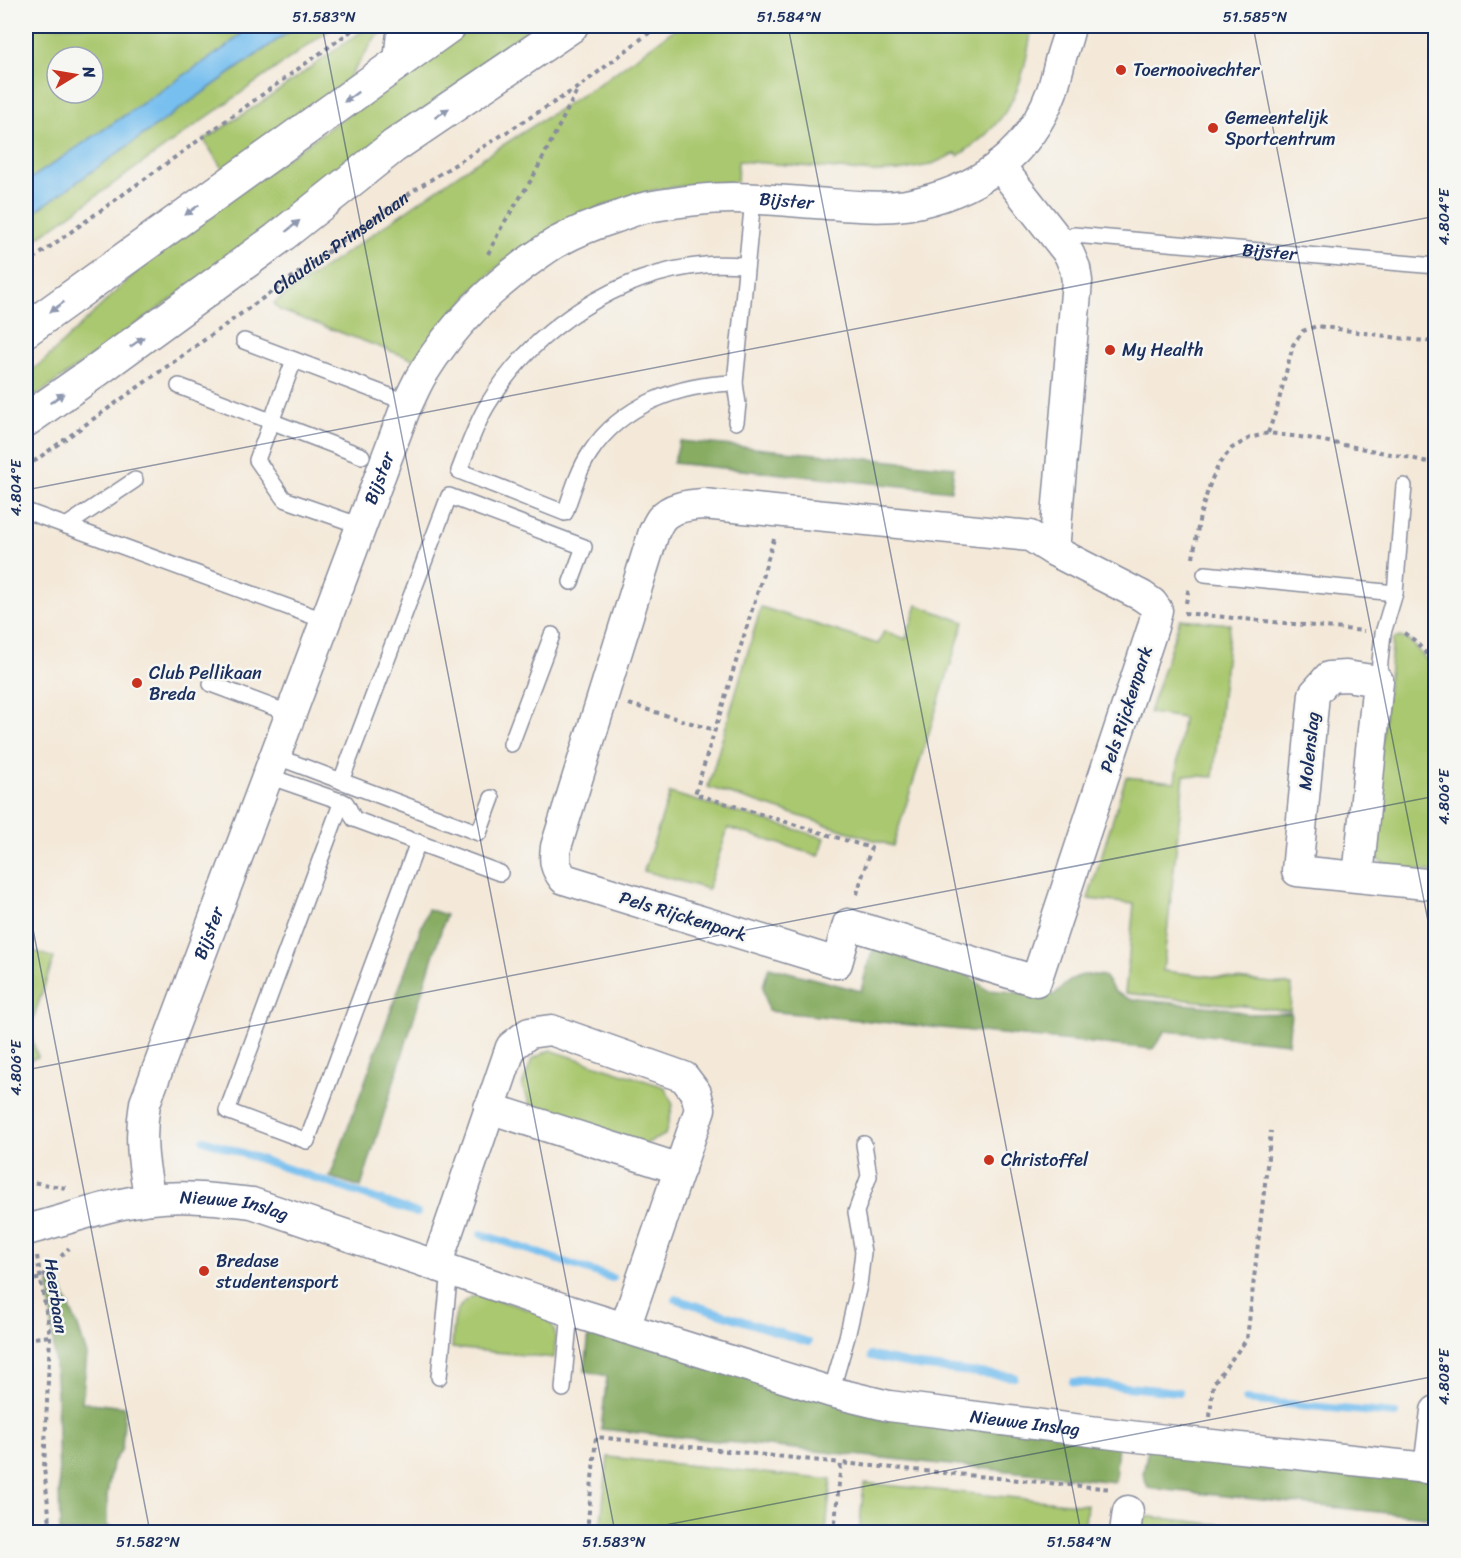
<svg xmlns="http://www.w3.org/2000/svg" width="1461" height="1558" font-family="Sriracha,sans-serif">
<style>
.green{fill:#aac870;stroke:#627c67;stroke-width:1.5;fill-rule:evenodd}
.forest{fill:#87ac62;stroke:#516e60;stroke-width:1.5}
.water{fill:#77bfef;stroke:#4977a6;stroke-width:1.5}
.lines{fill:none;stroke-linecap:round;stroke-linejoin:round}
.stream{stroke:#77bfef;stroke-width:8}
.lane-casing{stroke:#888c9c;stroke-width:18}
.street-casing{stroke:#888c9c;stroke-width:33}
.secondary-casing{stroke:#888c9c;stroke-width:36}
.path{stroke:#888c9c;stroke-width:4;stroke-dasharray:4.5 4.5;stroke-linecap:butt}
.lane{stroke:#fff;stroke-width:15}
.street{stroke:#fff;stroke-width:30}
.secondary{stroke:#fff;stroke-width:33}
.oneway{fill:#8d97ae}
.ticks{fill:none;stroke:#1b2f5e;stroke-width:1.5;stroke-opacity:0.45}
.poi-dot{fill:#c8321e;stroke:#f6f6f2;stroke-width:2}
.labels{text-anchor:middle;stroke-width:5;stroke-linejoin:round;paint-order:stroke}
.poi-label{font-size:18px;fill:#1b2f5e;stroke:#f6f6f2;text-anchor:start}
.street-label{font-size:18px;fill:#1b2f5e;stroke:#f6f6f2}
.neatline{fill:none;stroke:#1b2f5e;stroke-width:2}
.ticks-label{font-size:15px;text-anchor:middle;fill:#1b2f5e}
</style>
<rect width="100%" height="100%" fill="#f6f6f2"/>
<filter id="ink" filterUnits="userSpaceOnUse"><feTurbulence type="fractalNoise" baseFrequency=".0167" numOctaves="2"/><feDisplacementMap in="SourceGraphic" scale="12" xChannelSelector="R" yChannelSelector="G"/><feConvolveMatrix kernelMatrix="1 2 1 2 8 2 1 2 1" color-interpolation-filters="sRGB"/></filter>
<filter id="wash" filterUnits="userSpaceOnUse"><feTurbulence type="fractalNoise" baseFrequency=".008" numOctaves="4" result="noise"/><feDisplacementMap in="SourceGraphic" scale="24" xChannelSelector="R" yChannelSelector="G"/><feGaussianBlur stdDeviation="1.35" result="paint"/><feColorMatrix in="noise" values="0 0 0 0 0 0 0 0 0 0 0 0 0 0 0 0 0 1.4 0 .05"/><feComposite in="paint" operator="in"/></filter>
<g filter="url(#wash)">
<rect width="100%" height="100%" fill="#f4e9d9"/>
<!-- green -->
<path class="green" d="M26 26H250L226 47 26 182ZM57 57H93V93H57Z
M297 26H335L26 246V218Z
M369 26H390L375 38 347 81 223 170 204 140 268 98Z
M475 26H534L518 37 444 106 26 403V374L44 361 167 242Z
M679 26H1032C1027 61 1020 99 994 126 984 138 971 147 958 156L956 153 930 165 898 171 875 172 738 161 737 182 698 184 654 190 601 207 552 230 508 258 474 289 418 361 279 310 274 303 470 166 602 82Z
M917 605 964 622 893 846 708 787 761 607 878 644 884 631 906 639Z
M1180 619 1230 624 1213 777 1184 775 1163 971 1292 985 1290 1011 1125 993 1134 904 1088 899 1126 777 1175 782 1183 718 1149 713Z
M1400 637 1410 641 1435 670V872L1390 867 1376 858 1371 843 1393 639Z
M670 793 825 838 819 856 728 828 708 889 644 871Z
M26 948 54 958 29 1031 38 1057 26 1061Z
M550 1050 665 1087 673 1105 665 1135 645 1144 531 1106 522 1086 532 1059Z
M476 1295H483L542 1314C559 1327 556 1339 554 1358L452 1348C454 1325 451 1304 476 1295Z
M608 1457 831 1480 826 1532H600Z
M864 1483 1087 1505 1084 1532H859Z
M1135 1515 1283 1532H1133Z"/>
<!-- forest -->
<path class="forest" d="M680 441 954 467 951 491 673 463Z
M428 909 446 915 361 1187 330 1177Z
M890 946 961 969 987 990 1054 995C1072 977 1078 972 1104 976L1115 992 1129 999 1225 1008 1248 1014 1291 1013 1288 1043 1165 1031 1153 1049 768 1011 763 986 769 967 861 991 867 967 873 950Z
M49 1283 60 1284 78 1327 87 1355 82 1402 125 1407 122 1449 112 1464 107 1497V1526L126 1532H60L57 1394Z
M589 1332 1118 1444 1115 1482 601 1429 607 1376 585 1371Z
M1148 1448 1435 1479V1518L1148 1488 1143 1474Z"/>
<!-- water -->
<path class="water" d="M250 26H297L26 218V182L226 47Z"/>
<g class="lines">
<!-- stream -->
<path class="stream" d="M204 1140 417 1213
M481 1234 612 1278
M676 1299 808 1342
M871 1356 919 1366 1014 1377
M1073 1382 1179 1392
M1246 1400 1395 1414"/>
</g>
</g>
<g filter="url(#ink)">
<g class="lines">
<defs>
<g id="lane">
<path d="M391 66 394 37 409 26"/>
<path id="s2" d="M1061 244 1074 235 1436 266"/>
<path d="M244 341 408 403"/>
<path d="M294 360 257 460 284 499 361 526"/>
<path d="M735 383C679 384 621 405 590 453 578 471 572 493 565 513L459 471C468 448 475 425 488 404 533 329 618 273 705 265 719 263 733 265 746 265"/>
<path d="M179 386 362 456"/>
<path d="M736 422 738 404 735 383 753 199"/>
<path d="M26 511 326 621"/>
<path d="M66 526 135 480"/>
<path d="M1205 574 1395 593"/>
<path d="M1378 681 1383 633 1395 593 1404 486"/>
<path d="M211 684 291 714"/>
<path d="M511 744 552 635"/>
<path d="M275 756 479 833 492 798"/>
<path d="M268 776 346 803 354 819 500 873"/>
<path d="M341 781 449 496 584 547 571 582"/>
<path d="M342 801 227 1111 307 1141 418 842"/>
<path d="M439 1377 450 1270"/>
<path d="M563 1389 570 1311"/>
<path d="M831 1392 847 1337 859 1285 863 1252 856 1212 869 1176 864 1144"/>
</g>
<g id="street">
<path d="M999 165 1069 254 1075 268 1077 281 1054 551 1142 596 1152 603 1157 610 1153 627 1036 981 848 924 837 963 564 879C555 868 554 861 556 847L654 532C656 528 658 523 661 519 670 507 689 505 703 504L1030 536 1054 551"/>
<path d="M1358 877 1378 681 1346 676 1329 677 1314 694 1297 871 1436 885"/>
<path d="M489 1108 680 1169"/>
<path id="s3" d="M150 1199C143 1164 139 1139 145 1103L405 409C411 397 416 384 423 373 451 327 492 286 536 256 543 251 551 245 559 241 577 231 598 223 617 217 627 213 637 209 648 207 676 202 705 198 733 198 760 198 788 201 815 203 845 205 876 209 906 205 974 193 1028 157 1052 91 1055 82 1057 73 1059 65 1062 51 1068 39 1070 26"/>
<path id="s4" d="M26 1230C67 1220 108 1204 151 1199 185 1195 218 1199 252 1203L570 1311 831 1392 889 1406 1138 1437 1436 1469"/>
<path d="M436 1266 511 1047 529 1033 551 1030 684 1077 696 1093 700 1109 625 1328"/>
<path d="M1429 1468 1436 1411"/>
<path d="M1125 1532 1128 1511"/>
</g>
<path id="secondary" d="M26 330 449 26
M26 420 89 376 277 239 394 146 571 26"/>
</defs>
<!-- lane casing -->
<use href="#lane" class="lane-casing"/>
<!-- street casing -->
<use href="#street" class="street-casing"/>
<!-- secondary casing -->
<use href="#secondary" class="secondary-casing"/>
<!-- path -->
<g class="path">
<path d="M488 254 502 226 533 177 579 87"/>
<path d="M26 264 358 26"/>
<path d="M1268 433 1277 408 1293 345 1303 331 1317 326 1406 339 1436 342"/>
<path id="s1" d="M26 467 416 189 580 86 658 26"/>
<path d="M774 539 695 794 871 848 856 897"/>
<path d="M1193 558 1200 515 1211 481 1219 464 1232 448 1250 438 1268 433 1308 438 1411 458 1436 464"/>
<path d="M1186 603 1189 586"/>
<path d="M1184 613 1364 631"/>
<path d="M1404 633 1414 640 1436 664"/>
<path d="M629 704 714 730"/>
<path d="M26 1181 66 1188"/>
<path d="M37 1256 50 1336 44 1468 51 1532"/>
<path d="M26 1282 41 1278 69 1248"/>
<path d="M26 1339 50 1336"/>
<path d="M1210 1417 1213 1384 1247 1339 1271 1131"/>
<path d="M587 1532 596 1437 841 1463"/>
<path d="M834 1532 841 1463 1112 1489"/>
</g>
<!-- lane -->
<use href="#lane" class="lane"/>
<!-- street -->
<use href="#street" class="street"/>
<!-- secondary -->
<use href="#secondary" class="secondary"/>
</g>
<!-- one-way arrows -->
<defs><path id="oneway-solid" d="M-6-.8H1V-3.2L6.5 0L1 3.2V.8H-6Z" transform="scale(1.5)"/></defs>
<g class="oneway">
<use href="#oneway-solid" transform="translate(351 97) rotate(144)"/>
<use href="#oneway-solid" transform="translate(442 113) rotate(-34)"/>
<use href="#oneway-solid" transform="translate(192 210) rotate(144)"/>
<use href="#oneway-solid" transform="translate(293 226) rotate(-39)"/>
<use href="#oneway-solid" transform="translate(57 307) rotate(144)"/>
<use href="#oneway-solid" transform="translate(137 342) rotate(-36)"/>
<use href="#oneway-solid" transform="translate(57 398) rotate(-35)"/>
</g>
</g>
<!-- ticks -->
<path class="ticks" d="M322 26 615 1532M788 26 1081 1532M1253 26 1436 962M26 490 1436 216M26 893 150 1532M26 1070 1436 796M629 1532 1436 1376"/>
<!-- markers -->
<g class="poi-dot">
<circle cx="1121" cy="70" r="6"/>
<circle cx="1213" cy="128" r="6"/>
<circle cx="1110" cy="350" r="6"/>
<circle cx="137" cy="683" r="6"/>
<circle cx="989" cy="1160" r="6"/>
<circle cx="204" cy="1271" r="6"/>
</g>
<g class="labels">
<!-- poi labels -->
<g class="poi-label">
<text x="1133" y="76">Toernooivechter</text>
<text x="1225" y="124">Gemeentelijk<tspan x="1225" dy="21">Sportcentrum</tspan></text>
<text x="1122" y="356">My Health</text>
<text x="149" y="679">Club Pellikaan<tspan x="149" dy="21">Breda</tspan></text>
<text x="1001" y="1166">Christoffel</text>
<text x="216" y="1267">Bredase<tspan x="216" dy="21">studentensport</tspan></text>
</g>
<!-- street labels -->
<g class="street-label">
<text dy="6" stroke="none"><textPath href="#s3" startOffset="1304">Bijster</textPath></text>
<text dy="6" stroke="none"><textPath href="#s1" startOffset="386">Claudius Prinsenlaan</textPath></text>
<text dy="6" stroke="none"><textPath href="#s2" startOffset="212">Bijster</textPath></text>
<text dy="6" stroke="none"><textPath href="#s3" startOffset="764">Bijster</textPath></text>
<text transform="translate(1126 709) rotate(-72)" y="6">Pels Rijckenpark</text>
<text transform="translate(1309 751) rotate(-84)" y="6">Molenslag</text>
<text transform="translate(683 916) rotate(17)" y="6">Pels Rijckenpark</text>
<text dy="6" stroke="none"><textPath href="#s3" startOffset="278">Bijster</textPath></text>
<text dy="6" stroke="none"><textPath href="#s4" startOffset="213">Nieuwe Inslag</textPath></text>
<text transform="translate(56 1296) rotate(82)" y="6">Heerbaan</text>
<text dy="6" stroke="none"><textPath href="#s4" startOffset="1036">Nieuwe Inslag</textPath></text>
</g>
</g>
<!-- margin -->
<rect width="1461" height="1558" fill="none" stroke="#f6f6f2" stroke-width="66"/>
<!-- north arrow -->
<g transform="translate(75 75) rotate(79)"><circle r="28" fill="#f6f6f2" stroke="#9ea6b7" stroke-width="1.5"/>
<path d="M0-4.5L10 22L0 15L-10 22Z" fill="#c8321e"/>
<text y="-9" font-size="16" font-weight="bold" text-anchor="middle" fill="#1b2f5e">N</text>
</g>
<rect x="33" y="33" width="1395" height="1492" class="neatline"/>
<g class="ticks-label">
<text x="324" y="22">51.583°N</text>
<text x="789" y="22">51.584°N</text>
<text x="1255" y="22">51.585°N</text>
<text transform="translate(1444 217) rotate(-90)" y="5">4.804°E</text>
<text transform="translate(16 488) rotate(-90)" y="5">4.804°E</text>
<text transform="translate(1444 797) rotate(-90)" y="5">4.806°E</text>
<text transform="translate(16 1068) rotate(-90)" y="5">4.806°E</text>
<text transform="translate(1444 1377) rotate(-90)" y="5">4.808°E</text>
<text x="148" y="1547">51.582°N</text>
<text x="614" y="1547">51.583°N</text>
<text x="1079" y="1547">51.584°N</text>
</g>
</svg>
